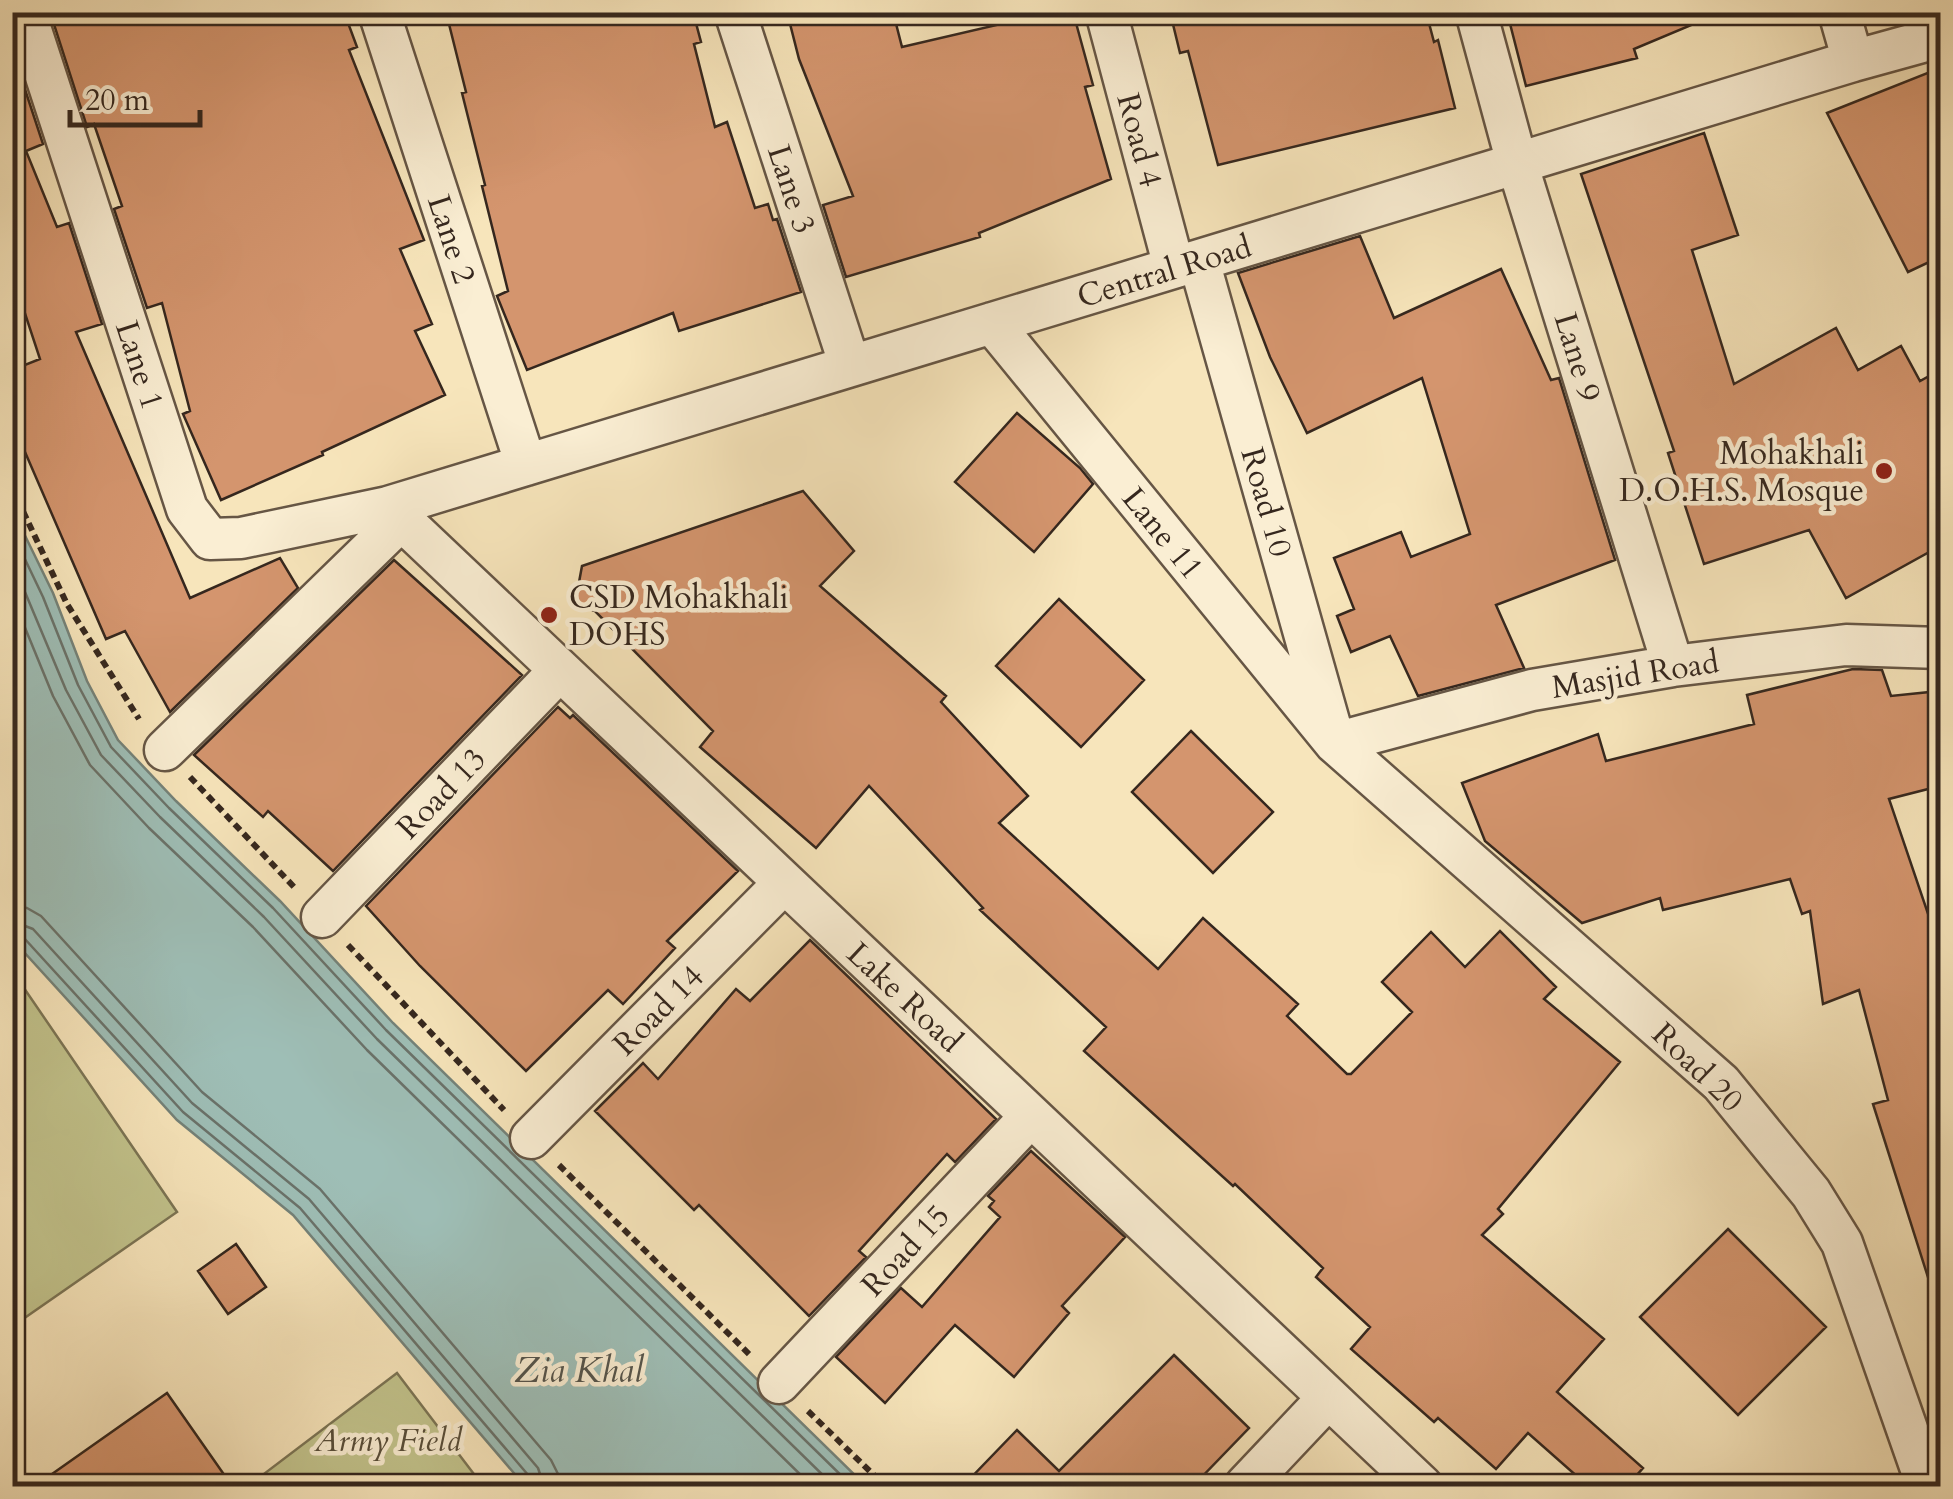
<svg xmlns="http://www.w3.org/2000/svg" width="1953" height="1499" font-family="Cardo,serif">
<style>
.green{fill:#c2c38c;stroke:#7c7555;stroke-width:2.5}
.water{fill:#9ebeb6;stroke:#748279;stroke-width:2.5}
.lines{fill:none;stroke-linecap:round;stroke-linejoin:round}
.shore{stroke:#6a726a;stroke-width:2.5}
.building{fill:#d4956e;stroke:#35271e;stroke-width:2.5}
.street-casing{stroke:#665645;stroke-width:45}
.path{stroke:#35271e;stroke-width:6;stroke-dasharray:8 5;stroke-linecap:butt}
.street{stroke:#faeed3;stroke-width:40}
.poi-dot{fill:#8f2418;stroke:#faeed3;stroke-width:4}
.labels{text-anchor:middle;stroke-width:9;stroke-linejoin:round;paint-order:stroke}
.street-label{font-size:32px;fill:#35271e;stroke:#faeed3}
.poi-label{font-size:32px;fill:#35271e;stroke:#faeed3;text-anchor:end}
.park-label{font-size:32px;font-style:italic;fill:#584e3a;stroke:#faeed3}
.water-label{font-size:35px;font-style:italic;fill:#54544c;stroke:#faeed3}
</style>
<rect width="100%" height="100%" fill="#f7e5bb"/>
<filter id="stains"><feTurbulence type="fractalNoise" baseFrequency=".002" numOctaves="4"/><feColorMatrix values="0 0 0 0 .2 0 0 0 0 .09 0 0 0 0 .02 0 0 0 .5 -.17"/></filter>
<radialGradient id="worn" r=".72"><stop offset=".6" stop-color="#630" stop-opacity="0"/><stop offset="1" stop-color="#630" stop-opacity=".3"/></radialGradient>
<!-- green -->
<path class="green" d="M13 972 177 1212 13 1326H12Z
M397 1373 483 1486H248Z"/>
<!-- water -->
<path class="water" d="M12 509 53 593 87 681 118 740 176 801 280 901 393 1023 866 1486H525L293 1215 177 1120 13 940Z"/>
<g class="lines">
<!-- shore -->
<path class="shore" d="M12 532 43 597 78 685 111 747 169 808 273 908 386 1030 852 1486
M12 561 66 690 101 755 160 817 264 917 377 1039 834 1486
M12 596 53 696 90 765 149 828 253 927 367 1050 812 1486
M12 906 27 908 41 916 202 1092 320 1189 551 1460 558 1474 559 1486
M12 921 33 929 192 1103 309 1199 538 1468 544 1486
M12 934 24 938 183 1112 300 1208 529 1476 532 1486"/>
</g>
<!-- building -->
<path class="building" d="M50 12H344L357 47 349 50 424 240 400 249 432 324 415 331 445 395 322 452 323 455 221 500 183 414 190 411 162 303 147 308 114 209 122 206 94 124 87 127Z
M446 12H693L701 42 694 44 715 127 727 122 755 208 768 204 773 220 777 219 801 292 679 331 673 313 527 370 497 296 508 291 482 186 485 185 462 93 466 92Z
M787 12H893L902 47 1052 12H1073L1093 85 1085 87 1111 179 979 233 980 237 846 277 823 205 853 196 799 59Z
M1170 12H1426L1434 42 1438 40 1455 108 1218 165 1188 51 1180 53Z
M1507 12H1720V13L1634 49 1637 58 1526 86Z
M12 50 43 144 26 151 57 227 69 223 102 324 76 332 190 598 280 558 298 588 170 712 125 631 106 639 12 422V370L40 359 12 274Z
M1940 68V257L1908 272 1827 113Z
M1704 133 1738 235 1692 250 1734 384 1836 328 1858 370 1901 346 1920 381 1940 370V546L1846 598 1809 530 1704 564 1668 453 1674 451 1581 174Z
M1360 236 1394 318 1501 269 1551 380 1559 378 1615 560 1496 605 1524 668 1418 696 1390 636 1351 652 1337 616 1354 609 1334 558 1401 532 1411 557 1470 534 1422 378 1307 433 1270 357 1238 273Z
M1017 413 1080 468 1093 484 1034 552 955 482Z
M803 491 854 551 820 586 946 696 941 702 1028 796 999 823 1158 969 1203 918 1298 1004 1287 1016 1347 1074H1351L1412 1012 1382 982 1431 932 1465 967 1500 931 1556 987 1544 999 1620 1062 1498 1209 1503 1214 1482 1235 1604 1339 1557 1392 1643 1468 1627 1486H1588L1528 1433 1496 1469 1438 1418 1434 1422 1351 1349 1370 1327 1316 1277 1323 1268 1235 1184 1233 1186 1084 1051 1106 1027 980 910 983 908 869 786 816 848 700 747 713 731 595 611 575 604 582 566Z
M394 560 522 675 333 871 268 811 263 817 194 755Z
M1059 599 1144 680 1081 747 996 666Z
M1853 669 1882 670 1891 696 1940 691V786L1889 799 1940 949V1292L1933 1293 1873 1104 1888 1100 1859 990 1823 1004 1810 911 1802 914 1790 879 1663 910 1660 898 1582 923 1485 841 1462 783 1598 734 1606 761 1754 724 1747 695Z
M558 707 570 718 573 715 738 871 667 941 675 948 623 1004 608 990 526 1071 420 966 366 906Z
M1191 731 1273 812 1213 873 1132 792Z
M810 940 996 1119 955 1162 947 1154 859 1251 866 1257 809 1316 699 1205 694 1210 595 1111 643 1063 658 1079 736 989 750 1001Z
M1031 1151 1125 1237 1062 1306 1069 1313 1014 1377 955 1325 885 1403 836 1357 901 1288 922 1307 1000 1217 989 1207 994 1201 988 1196Z
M1728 1229 1826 1327 1738 1415 1640 1317Z
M236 1244 266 1287 228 1314 198 1271Z
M1174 1355 1249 1428 1193 1486H963L1017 1430 1059 1471Z
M167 1393 232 1486H35Z"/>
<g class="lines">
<defs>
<path id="street" d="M25 12 187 509 210 539 241 538 388 507 1853 61 1940 37
M379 12 526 465
M735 12 850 366
M1106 12 1174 267
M1476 12 1517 163 1673 666
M1839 12 1853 61
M1199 261 1330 725
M992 323 1335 743 1721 1083 1811 1193 1842 1243 1927 1486
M388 507 1422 1486
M1335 743 1532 690 1673 666 1846 645 1940 648
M165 750 401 520
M322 917 560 670
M531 1138 784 883
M779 1383 1031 1116
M1245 1486 1328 1398"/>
</defs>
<!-- street casing -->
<use href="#street" class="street-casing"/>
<!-- path -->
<path class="path" d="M12 488 67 604 139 719
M190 777 295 888
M348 945 504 1110
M559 1165 752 1357
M808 1411 885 1486"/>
<!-- street -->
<use href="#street" class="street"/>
</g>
<!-- markers -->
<g class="poi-dot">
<circle cx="1884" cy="471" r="10"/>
<circle cx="549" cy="615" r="10"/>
</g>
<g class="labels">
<!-- street labels -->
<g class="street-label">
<text transform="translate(1140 140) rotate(75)" y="11">Road 4</text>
<text transform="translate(792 189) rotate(72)" y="11">Lane 3</text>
<text transform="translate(452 239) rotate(72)" y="11">Lane 2</text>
<text transform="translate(1164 271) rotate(-17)" y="11">Central Road</text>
<text transform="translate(1578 357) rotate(73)" y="11">Lane 9</text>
<text transform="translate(140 365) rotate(72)" y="11">Lane 1</text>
<text transform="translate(1267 502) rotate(74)" y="11">Road 10</text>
<text transform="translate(1163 533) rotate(51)" y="11">Lane 11</text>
<text transform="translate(1635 674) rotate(-9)" y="11">Masjid Road</text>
<text transform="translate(441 793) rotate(-46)" y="11">Road 13</text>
<text transform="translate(905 997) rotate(43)" y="11">Lake Road</text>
<text transform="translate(658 1010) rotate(-45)" y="11">Road 14</text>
<text transform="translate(1698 1067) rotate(44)" y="11">Road 20</text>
<text transform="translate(905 1250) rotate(-47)" y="11">Road 15</text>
</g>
<!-- poi labels -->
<g class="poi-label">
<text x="1864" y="464">Mohakhali<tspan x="1864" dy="37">D.O.H.S. Mosque</tspan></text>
<text x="569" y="608" text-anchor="start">CSD Mohakhali<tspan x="569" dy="37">DOHS</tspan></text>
</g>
<!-- park labels -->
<g class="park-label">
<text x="388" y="1451">Army Field</text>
</g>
<!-- water labels -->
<g class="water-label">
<text x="579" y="1382">Zia Khal</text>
</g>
</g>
<!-- margin -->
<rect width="1953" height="1499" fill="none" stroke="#f7e5bb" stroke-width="50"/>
<rect x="15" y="15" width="1923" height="1469" fill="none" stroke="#35271e" stroke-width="5"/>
<rect x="25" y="25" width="1903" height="1449" fill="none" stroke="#35271e" stroke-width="2.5"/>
<!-- scale -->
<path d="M70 110v15h130v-15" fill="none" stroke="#35271e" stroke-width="5"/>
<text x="85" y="110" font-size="30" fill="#35271e" stroke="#faeed3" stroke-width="8" paint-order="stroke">20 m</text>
<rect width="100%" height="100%" filter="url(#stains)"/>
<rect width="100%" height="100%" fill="url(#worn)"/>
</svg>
